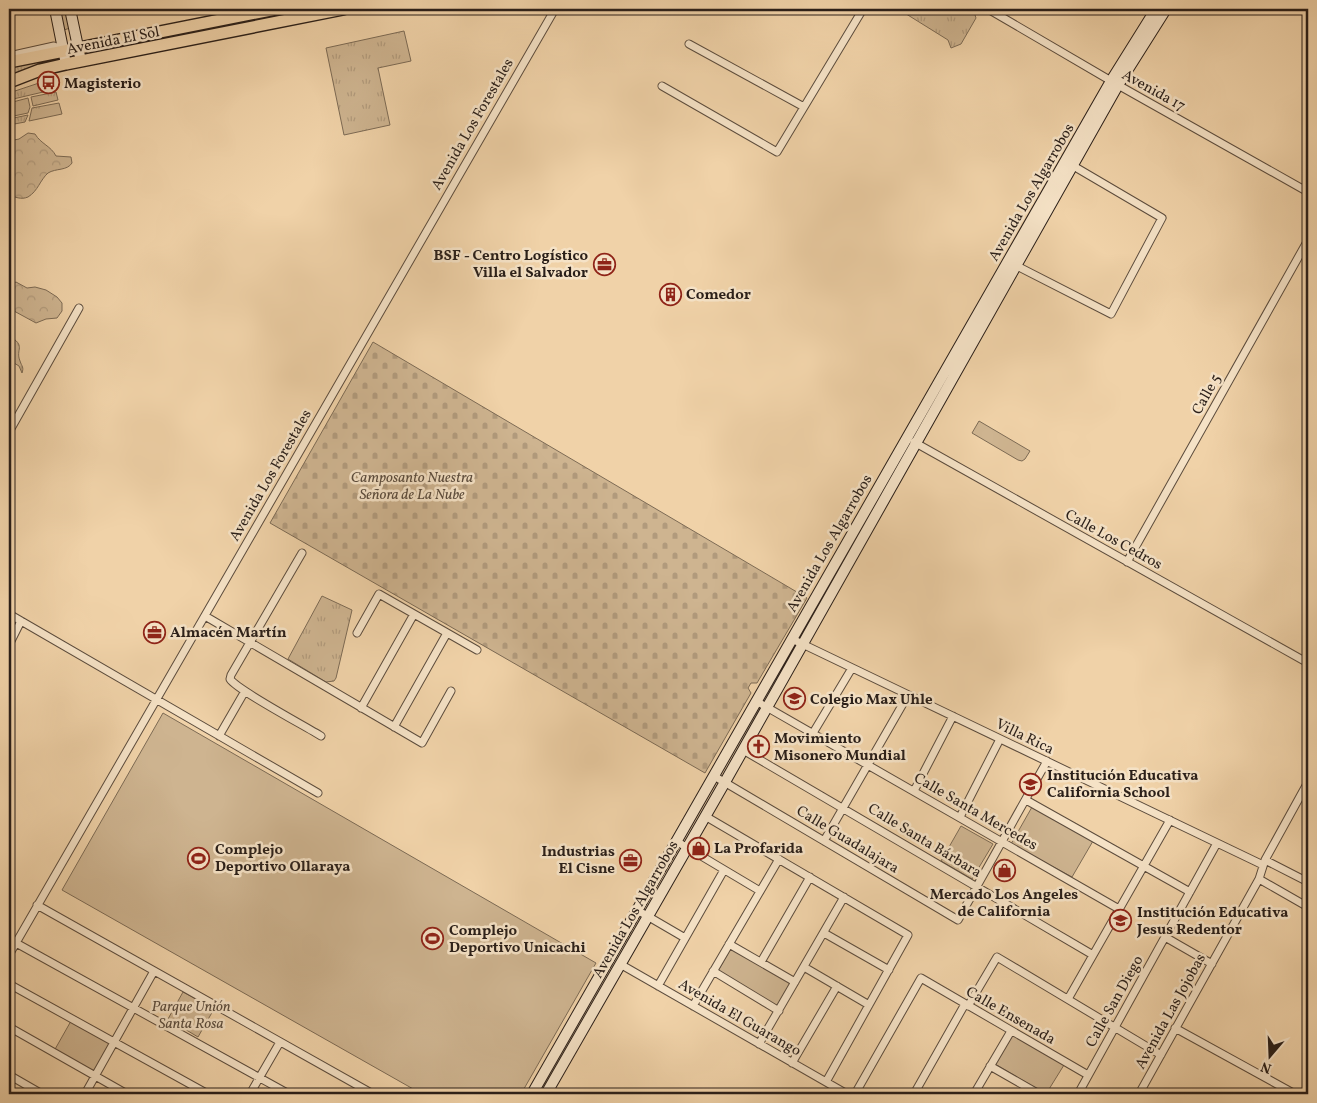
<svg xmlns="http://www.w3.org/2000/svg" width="1317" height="1103" font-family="Vollkorn,serif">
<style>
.grass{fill:url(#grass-tufts);stroke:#7c6a54}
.forest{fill:url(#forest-crowns);stroke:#7c6a54}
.cemetery{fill:url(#cemetery-stones);stroke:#7c6a54}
.park{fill:#ceb490;stroke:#7c6a54}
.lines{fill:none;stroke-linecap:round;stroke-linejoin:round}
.street-casing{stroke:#5c4c3d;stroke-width:9}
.secondary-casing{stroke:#2a1f19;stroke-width:12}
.primary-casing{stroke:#2a1f19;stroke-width:14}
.street{stroke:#f5e2c6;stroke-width:7}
.secondary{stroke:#f5e2c6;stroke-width:10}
.primary{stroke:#f0d2a8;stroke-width:11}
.labels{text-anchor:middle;stroke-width:5;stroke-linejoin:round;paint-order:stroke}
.street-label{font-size:15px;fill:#2a1f19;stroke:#f5e2c6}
.poi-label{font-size:15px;font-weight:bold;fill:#2a1f19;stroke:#f5e2c6;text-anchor:start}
.park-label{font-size:15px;font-style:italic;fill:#5b4c3d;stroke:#f5e2c6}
</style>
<defs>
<pattern id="grass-tufts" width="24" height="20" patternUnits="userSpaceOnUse" patternTransform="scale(1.25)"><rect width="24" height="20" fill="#ceb490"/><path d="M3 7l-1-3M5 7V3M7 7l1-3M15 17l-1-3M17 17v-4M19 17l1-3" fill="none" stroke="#b19a7c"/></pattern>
<pattern id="forest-crowns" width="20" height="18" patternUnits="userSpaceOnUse" patternTransform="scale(1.25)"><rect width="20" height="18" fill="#ceb490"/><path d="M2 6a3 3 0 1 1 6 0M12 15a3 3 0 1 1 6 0" fill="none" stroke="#b19a7c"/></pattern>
<pattern id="cemetery-stones" width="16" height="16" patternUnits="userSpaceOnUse" patternTransform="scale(1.25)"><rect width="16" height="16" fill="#ceb490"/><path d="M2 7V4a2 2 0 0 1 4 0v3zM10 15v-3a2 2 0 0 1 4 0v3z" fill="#b19a7c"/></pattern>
</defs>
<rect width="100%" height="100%" fill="#f0d2a8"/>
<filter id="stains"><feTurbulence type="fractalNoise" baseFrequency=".004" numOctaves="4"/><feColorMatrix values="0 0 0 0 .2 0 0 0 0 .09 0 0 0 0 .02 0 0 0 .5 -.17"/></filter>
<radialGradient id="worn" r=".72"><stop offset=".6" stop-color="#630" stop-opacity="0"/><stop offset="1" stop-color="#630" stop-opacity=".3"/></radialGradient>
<!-- grass -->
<path class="grass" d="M60 9H66L70 28 64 30Z
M303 9H326L93 57 92 52Z
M905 9H969L974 12 976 18 961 44 951 48 948 40 903 12Z
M404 31 411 61 378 68 390 125 344 135 326 48Z
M59 57 61 59 9 79V68Z
M54 78 56 89 9 100V93Z
M56 92 58 100 33 106 31 97Z
M28 98 30 107 28 113 9 117V103Z
M59 103 62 114 29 121 32 108Z
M28 115 25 122 9 125V119Z
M9 336C27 346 15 349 20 361 22 367 24 367 22 373L19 366 9 360Z
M322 596 352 610 336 678 334 681 326 682 288 659Z"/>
<!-- forest -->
<path class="forest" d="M28 133 35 134C41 144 51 146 56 156L71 157 72 163C67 171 56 168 48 173 40 180 38 191 28 197 21 200 15 197 9 195V141L19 139Z
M16 282 27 288 35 287 46 290 57 297 62 303V311L57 318 46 319 36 323 14 311 9 312V285Z"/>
<!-- cemetery -->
<path class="cemetery" d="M373 342 807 598 757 683H751L748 688 751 693 705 773 270 523Z"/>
<!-- park -->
<path class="park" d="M979 421 1030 451 1025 459 1022 461 1018 460 972 433Z
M163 713 596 963 521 1094H422L62 890Z
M1032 807 1093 841 1072 877 1011 844Z
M961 826 993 844 972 879 941 861Z
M731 948 792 984 777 1007 718 971Z
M183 992 214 1009 198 1037 168 1019Z
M71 1021 111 1044 94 1073 54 1051Z
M1013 1035 1064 1065 1046 1094 995 1064Z"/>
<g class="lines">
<defs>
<path id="street" d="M988 9 1118 85 1308 192
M689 44 804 107
M9 56 54 46 63 50
M662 86 777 152 863 9
M1013 264 1111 314 1162 218 1070 164
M9 432 79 308
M914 442 1308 663
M302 553 231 675 230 679C237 690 305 726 321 736
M1127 562 1308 240
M9 614 318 793
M205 616 422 743 451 691
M357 633 379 594 477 650
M792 639 1263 865
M9 645 21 621
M756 701 1119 909
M361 708 414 614
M394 727 447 633
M813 733 852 668
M219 736 245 691
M743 750 1093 955
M714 776 958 920 1047 761
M914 791 953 716
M1026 800 1190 892
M705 816 908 935 826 1082
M960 817 1000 739
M676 841 760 891
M824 841 908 695
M1265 860 1308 882
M1259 879 1308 907
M37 905 373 1094
M637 910 685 938
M824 933 889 970
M1165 937 1212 964
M16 943 289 1094
M729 944 795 982
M9 955 555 9
M761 962 810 877
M620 964 847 1094
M804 967 869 1005
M713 971 779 1011
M9 984 208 1094
M658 986 724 870
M1068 999 1170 820
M693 1006 779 859
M968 1006 997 957 1161 1055
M9 1027 127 1094
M1175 1028 1295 1094
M759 1044 844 897
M792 1063 837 986
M990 1066 1039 1094
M9 1075 42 1094
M85 1094 154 971
M250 1094 280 1042
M855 1094 921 978 1088 1075
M914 1094 965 1004
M974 1094 1011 1031
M1078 1094 1217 843
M1139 1094 1259 879 1265 860 1308 782"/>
<path id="secondary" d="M55 9 66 64
M70 9 81 61
M532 1094 1111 81 1156 9
M546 1094 725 782 1118 85 1166 9"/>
<path id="primary" d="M9 62 276 9
M9 82 40 70 66 64 343 9"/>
</defs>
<!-- street casing -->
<use href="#street" class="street-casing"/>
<!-- secondary casing -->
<use href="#secondary" class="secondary-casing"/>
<!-- primary casing -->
<use href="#primary" class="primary-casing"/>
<!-- street -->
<use href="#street" class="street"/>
<!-- secondary -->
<use href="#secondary" class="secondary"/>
<!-- primary -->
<use href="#primary" class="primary"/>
</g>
<!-- icons -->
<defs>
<symbol id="bus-ring" viewBox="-11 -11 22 22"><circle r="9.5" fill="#f5e2c6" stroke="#8f2418" stroke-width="1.5"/><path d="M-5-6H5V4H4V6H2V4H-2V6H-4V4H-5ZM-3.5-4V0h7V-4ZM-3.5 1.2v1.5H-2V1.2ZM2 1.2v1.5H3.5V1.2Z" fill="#8f2418"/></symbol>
<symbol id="office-ring" viewBox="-11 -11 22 22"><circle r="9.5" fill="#f5e2c6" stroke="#8f2418" stroke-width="1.5"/><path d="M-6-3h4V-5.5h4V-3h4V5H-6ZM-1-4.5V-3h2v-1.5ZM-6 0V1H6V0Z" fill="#8f2418"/></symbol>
<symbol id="building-ring" viewBox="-11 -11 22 22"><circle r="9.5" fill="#f5e2c6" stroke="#8f2418" stroke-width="1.5"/><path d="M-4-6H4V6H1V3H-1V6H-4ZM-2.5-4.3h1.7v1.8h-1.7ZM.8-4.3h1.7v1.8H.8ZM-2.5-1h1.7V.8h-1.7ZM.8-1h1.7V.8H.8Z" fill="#8f2418"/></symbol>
<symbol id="school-ring" viewBox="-11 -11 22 22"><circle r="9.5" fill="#f5e2c6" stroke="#8f2418" stroke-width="1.5"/><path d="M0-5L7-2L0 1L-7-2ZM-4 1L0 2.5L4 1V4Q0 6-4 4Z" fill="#8f2418"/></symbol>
<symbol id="church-ring" viewBox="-11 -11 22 22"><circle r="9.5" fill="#f5e2c6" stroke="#8f2418" stroke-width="1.5"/><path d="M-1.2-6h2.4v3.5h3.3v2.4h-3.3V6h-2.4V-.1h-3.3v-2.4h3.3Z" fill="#8f2418"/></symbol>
<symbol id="shop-ring" viewBox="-11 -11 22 22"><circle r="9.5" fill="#f5e2c6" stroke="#8f2418" stroke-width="1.5"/><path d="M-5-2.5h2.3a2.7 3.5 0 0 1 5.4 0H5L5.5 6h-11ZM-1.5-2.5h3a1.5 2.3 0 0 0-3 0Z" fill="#8f2418"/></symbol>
<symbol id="stadium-ring" viewBox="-11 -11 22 22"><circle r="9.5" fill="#f5e2c6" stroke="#8f2418" stroke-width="1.5"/><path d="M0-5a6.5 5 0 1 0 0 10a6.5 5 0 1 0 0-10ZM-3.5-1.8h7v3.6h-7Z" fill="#8f2418"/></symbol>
</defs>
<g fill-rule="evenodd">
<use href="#bus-ring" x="36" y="70" width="25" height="25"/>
<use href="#office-ring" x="592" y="252" width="25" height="25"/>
<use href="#building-ring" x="658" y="282" width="25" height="25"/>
<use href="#office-ring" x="142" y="620" width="25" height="25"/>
<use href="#school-ring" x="782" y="686" width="25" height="25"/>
<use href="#church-ring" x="746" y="734" width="25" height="25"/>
<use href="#school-ring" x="1018" y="772" width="25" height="25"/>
<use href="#shop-ring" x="686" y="836" width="25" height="25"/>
<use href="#stadium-ring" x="186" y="846" width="25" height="25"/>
<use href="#office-ring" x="618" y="848" width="25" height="25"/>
<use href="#shop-ring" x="992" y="858" width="25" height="25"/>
<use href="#school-ring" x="1108" y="908" width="25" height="25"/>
<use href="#stadium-ring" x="420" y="926" width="25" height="25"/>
</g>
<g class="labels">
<!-- street labels -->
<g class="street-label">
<text transform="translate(113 40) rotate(-11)" y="5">Avenida El Sol</text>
<text transform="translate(1154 90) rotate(29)" y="5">Avenida 17</text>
<text transform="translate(472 124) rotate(-60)" y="5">Avenida Los Forestales</text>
<text transform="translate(1031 192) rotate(-60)" y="5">Avenida Los Algarrobos</text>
<text transform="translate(1206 394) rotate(-61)" y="5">Calle 5</text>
<text transform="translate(270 475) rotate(-60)" y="5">Avenida Los Forestales</text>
<text transform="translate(1114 539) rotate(29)" y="5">Calle Los Cedros</text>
<text transform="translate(829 543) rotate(-60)" y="5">Avenida Los Algarrobos</text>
<text transform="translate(1025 736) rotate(26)" y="5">Villa Rica</text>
<text transform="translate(976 811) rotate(30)" y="5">Calle Santa Mercedes</text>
<text transform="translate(848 839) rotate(31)" y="5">Calle Guadalajara</text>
<text transform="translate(925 840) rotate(31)" y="5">Calle Santa Bárbara</text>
<text transform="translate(635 909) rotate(-60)" y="5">Avenida Los Algarrobos</text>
<text transform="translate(1114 1001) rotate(-61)" y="5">Calle San Diego</text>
<text transform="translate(1170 1011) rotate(-61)" y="5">Avenida Las Jojobas</text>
<text transform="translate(1011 1015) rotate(30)" y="5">Calle Ensenada</text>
<text transform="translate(740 1017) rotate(30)" y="5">Avenida El Guarango</text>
</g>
<!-- poi labels -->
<g class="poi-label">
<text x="64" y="88">Magisterio</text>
<text x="588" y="260" text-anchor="end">BSF - Centro Logístico<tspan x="588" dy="17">Villa el Salvador</tspan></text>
<text x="686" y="299">Comedor</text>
<text x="170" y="637">Almacén Martín</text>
<text x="810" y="704">Colegio Max Uhle</text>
<text x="774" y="743">Movimiento<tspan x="774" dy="17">Misonero Mundial</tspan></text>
<text x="1047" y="780">Institución Educativa<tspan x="1047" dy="17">California School</tspan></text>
<text x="714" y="853">La Profarida</text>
<text x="215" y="854">Complejo<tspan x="215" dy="17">Deportivo Ollaraya</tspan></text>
<text x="615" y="856" text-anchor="end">Industrias<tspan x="615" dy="17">El Cisne</tspan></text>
<text x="1004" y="899" text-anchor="middle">Mercado Los Angeles<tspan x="1004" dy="17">de California</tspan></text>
<text x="1137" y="917">Institución Educativa<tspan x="1137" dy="17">Jesus Redentor</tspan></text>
<text x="449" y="935">Complejo<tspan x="449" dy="17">Deportivo Unicachi</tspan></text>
</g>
<!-- park labels -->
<g class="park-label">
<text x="412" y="482">Camposanto Nuestra<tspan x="412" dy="17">Señora de La Nube</tspan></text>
<text x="191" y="1011">Parque Unión<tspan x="191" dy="17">Santa Rosa</tspan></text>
</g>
</g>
<!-- margin -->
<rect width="1317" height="1103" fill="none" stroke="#f0d2a8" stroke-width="30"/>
<rect x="10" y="10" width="1297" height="1083" fill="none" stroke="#2a1f19" stroke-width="2.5"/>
<rect x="15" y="15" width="1287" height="1073" fill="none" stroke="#2a1f19"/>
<!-- north arrow -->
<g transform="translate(1270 1056) rotate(199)" stroke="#f5e2c6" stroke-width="4" paint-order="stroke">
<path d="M0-4L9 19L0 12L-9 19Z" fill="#2a1f19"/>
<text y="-8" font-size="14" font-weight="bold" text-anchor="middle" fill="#2a1f19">N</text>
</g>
<rect width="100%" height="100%" filter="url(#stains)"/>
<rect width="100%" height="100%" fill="url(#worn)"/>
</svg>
